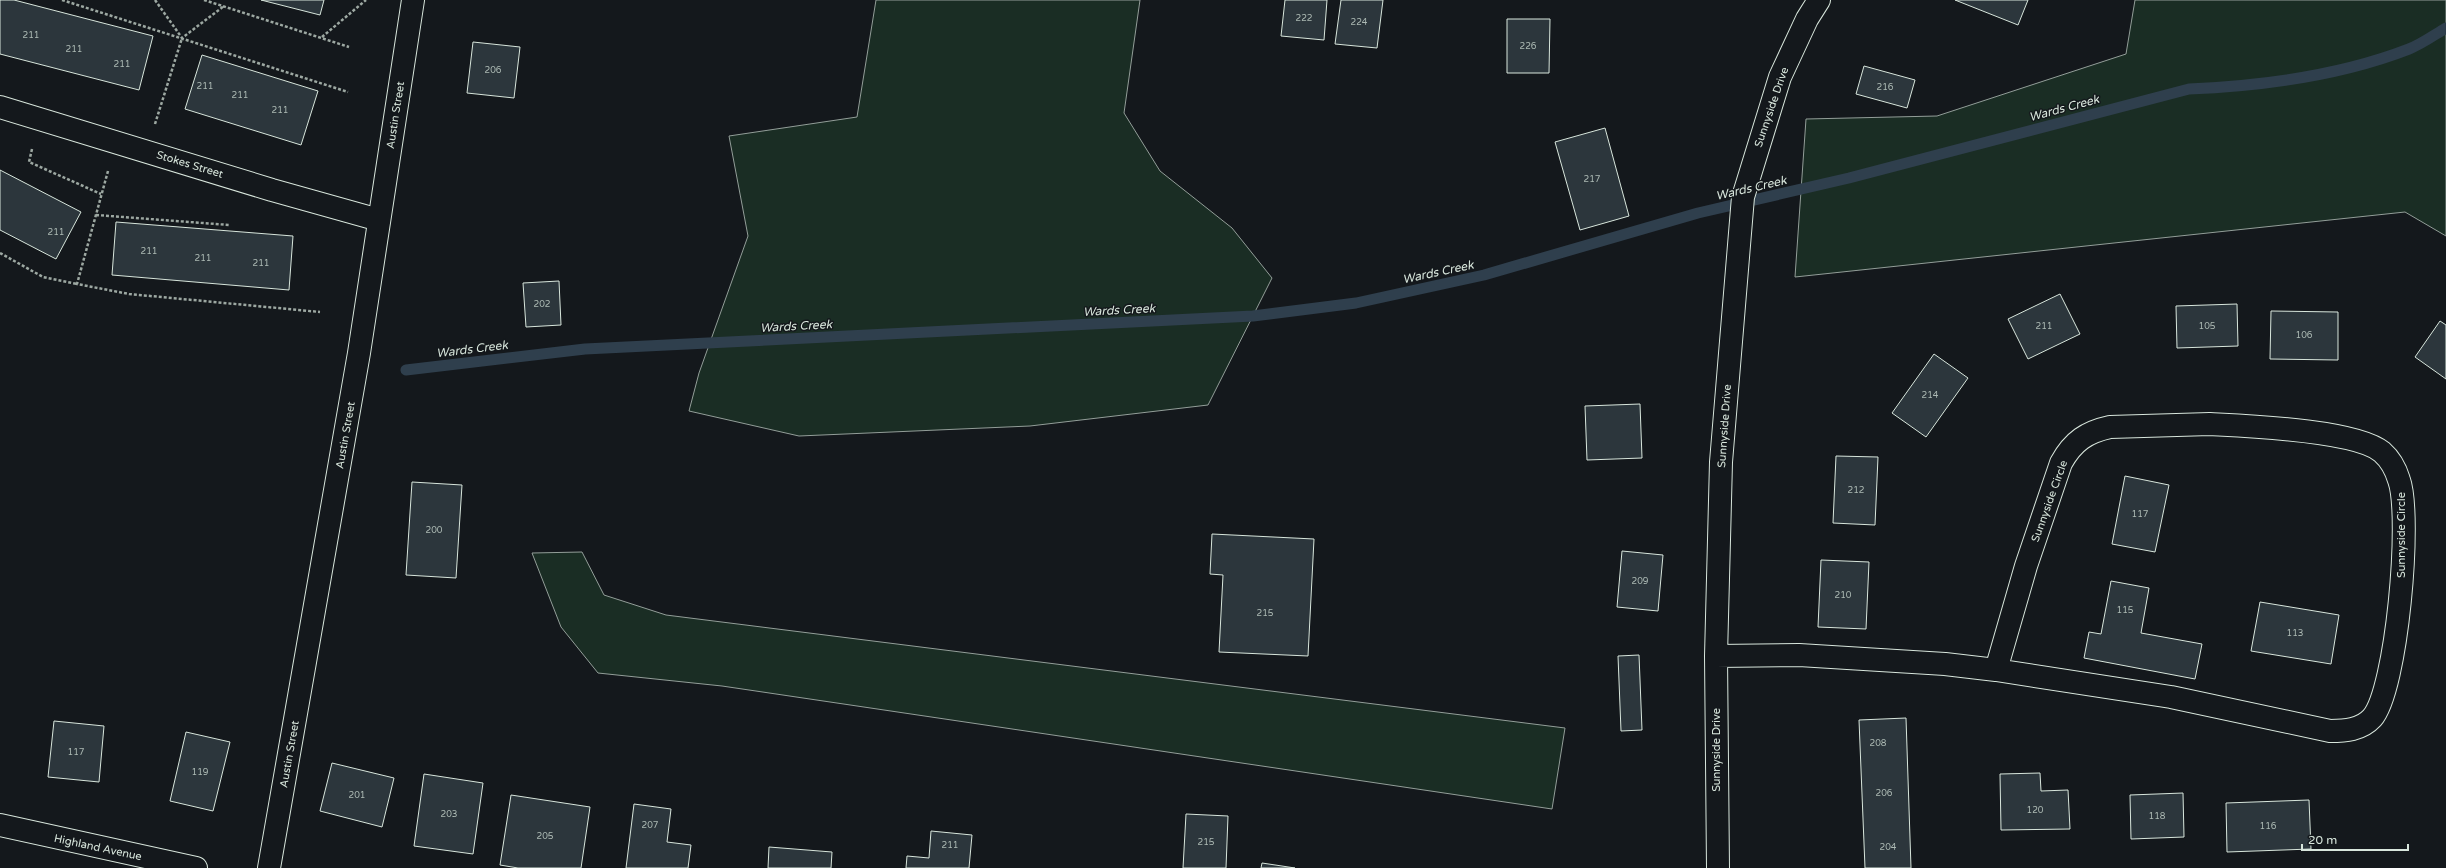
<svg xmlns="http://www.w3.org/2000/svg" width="2446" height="868" font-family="'Varela Round',sans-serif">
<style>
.green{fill:#1a2d24;stroke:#939e99}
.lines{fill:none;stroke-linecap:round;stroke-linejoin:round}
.stream{stroke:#2f3f4d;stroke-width:11}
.building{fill:#2c363c;stroke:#d8e6dc}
.minor-casing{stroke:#d8e6dc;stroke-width:24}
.path{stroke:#9da8a2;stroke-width:2.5;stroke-dasharray:3 2;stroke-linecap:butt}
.minor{stroke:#14181c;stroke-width:22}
.labels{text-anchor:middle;stroke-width:3;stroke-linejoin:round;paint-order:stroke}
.number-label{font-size:9px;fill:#adbab4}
.street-label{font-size:11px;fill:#d8e6dc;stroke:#14181c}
.water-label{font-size:12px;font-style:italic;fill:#d8e6dc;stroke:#14181c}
</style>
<rect width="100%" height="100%" fill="#14181c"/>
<!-- green -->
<path class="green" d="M876 0H1140L1124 113 1160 171 1232 228 1272 278 1208 405 1030 426 799 436 689 411 699 373 748 236 729 136 857 117Z
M2135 0H2446V236L2405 212 1795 277 1806 119 1937 116 2126 54Z
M582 552 604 595 666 615 1565 728 1552 809 722 686 598 673 561 627 532 553Z"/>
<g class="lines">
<!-- stream -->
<path class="stream" d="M406 370 585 349 1253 316 1356 303 1484 275 1698 213 1849 178 2189 89C2260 86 2342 75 2409 49 2422 44 2434 35 2446 28"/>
</g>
<!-- building -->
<path class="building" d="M0 0H14L153 36 139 90 0 54Z
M261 0H324L320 15Z
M1285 0H1327L1324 40 1281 36Z
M1341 0H1383L1377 48 1335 44Z
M1955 0H2028L2018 25Z
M1507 19H1550L1549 73H1507Z
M473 42 520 47 514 98 467 93Z
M202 55 318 91 301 145 185 109Z
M1864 66 1915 80 1907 108 1856 94Z
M1605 128 1629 216 1580 230 1555 142Z
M0 170 81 212 56 259 0 230Z
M116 222 293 236 289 290 112 275Z
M559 281 561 325 526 327 523 283Z
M2060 294 2080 334 2028 359 2008 319Z
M2237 304 2238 346 2177 348 2176 306Z
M2271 311 2338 312V360L2270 359Z
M2440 321 2446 325V379L2415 357Z
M1934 354 1968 378 1926 437 1892 413Z
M1640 404 1642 458 1587 460 1585 406Z
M1836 456 1878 457 1875 525 1833 523Z
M2125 476 2169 485 2155 552 2112 544Z
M412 482 462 485 456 578 406 575Z
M1212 534 1314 539 1308 656 1219 652 1223 575 1210 574Z
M1622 551 1663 555 1658 611 1617 607Z
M1821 560 1869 562 1866 629 1818 627Z
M2111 581 2149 588 2141 633 2202 644 2195 679 2084 658 2089 632 2101 634Z
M2260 602 2339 615 2331 664 2251 651Z
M1639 655 1642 730 1621 731 1618 656Z
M1906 718 1911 868H1865L1859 720Z
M54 721 104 726 99 782 48 777Z
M186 732 230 742 213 811 170 801Z
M332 763 394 778 382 827 320 811Z
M2040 773 2041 791 2068 790 2070 829 2001 830 2000 774Z
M424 774 483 783 473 854 414 846Z
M2183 793 2184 837 2131 839 2130 795Z
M511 795 590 807 581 868H518L500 865Z
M2309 800 2311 849 2227 852 2226 803Z
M634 804 671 809 667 842 691 845 688 868H626Z
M1186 814 1228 816 1226 868H1183Z
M931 831 972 835 969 868H906L907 856 929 858Z
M769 847 832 852 831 868H768Z
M1262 863 1295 868H1261Z"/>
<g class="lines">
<defs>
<path id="minor" d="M0 107 272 190 379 220
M2210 424C2247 426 2356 430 2382 452 2390 459 2396 470 2399 480 2412 516 2397 690 2372 718 2361 730 2345 731 2330 731L2171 697 1996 670 2026 566 2061 463C2073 441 2087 432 2110 427Z
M1716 656 1799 655 1945 664 1996 670
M0 825 196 868
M269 868 359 353 413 0
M1718 868 1716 656 1721 462 1743 197 1780 77 1807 19 1819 0"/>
</defs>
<!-- minor casing -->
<use href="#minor" class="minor-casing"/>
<!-- path -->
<path class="path" d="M62 0 348 92
M155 0 182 38 224 6
M204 0 349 47
M322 37 366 0
M155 124 182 38
M32 149 29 162 101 194
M108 171 77 284 129 294 320 312
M96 215 229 225
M0 253 43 277 77 284"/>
<!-- minor -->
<use href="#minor" class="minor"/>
</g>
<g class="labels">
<!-- number labels -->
<g class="number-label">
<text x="1304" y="21">222</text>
<text x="1359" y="25">224</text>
<text x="31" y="38">211</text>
<text x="1528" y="49">226</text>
<text x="74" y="52">211</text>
<text x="122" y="67">211</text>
<text x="493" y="73">206</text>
<text x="205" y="89">211</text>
<text x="1885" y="90">216</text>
<text x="240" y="98">211</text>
<text x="280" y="113">211</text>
<text x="1592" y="182">217</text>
<text x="56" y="235">211</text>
<text x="149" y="254">211</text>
<text x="203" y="261">211</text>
<text x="261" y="266">211</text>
<text x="542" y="307">202</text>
<text x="2044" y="329">211</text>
<text x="2207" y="329">105</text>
<text x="2304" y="338">106</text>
<text x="1930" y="398">214</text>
<text x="1856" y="493">212</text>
<text x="2140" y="517">117</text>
<text x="434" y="533">200</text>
<text x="1640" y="584">209</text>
<text x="1843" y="598">210</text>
<text x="2125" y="613">115</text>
<text x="1265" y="616">215</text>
<text x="2295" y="636">113</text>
<text x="1878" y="746">208</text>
<text x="76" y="755">117</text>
<text x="200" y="775">119</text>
<text x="1884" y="796">206</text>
<text x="357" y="798">201</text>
<text x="2035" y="813">120</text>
<text x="449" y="817">203</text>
<text x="2157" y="819">118</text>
<text x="650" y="828">207</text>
<text x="2268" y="829">116</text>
<text x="545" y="839">205</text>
<text x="1206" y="845">215</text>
<text x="950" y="848">211</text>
<text x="1888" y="850">204</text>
</g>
<!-- street labels -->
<g class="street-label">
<text transform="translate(1771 107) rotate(-71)" y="4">Sunnyside Drive</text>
<text transform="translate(395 115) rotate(-81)" y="4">Austin Street</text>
<text transform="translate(190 164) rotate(17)" y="4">Stokes Street</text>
<text transform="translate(1724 426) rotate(-86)" y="4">Sunnyside Drive</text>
<text transform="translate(345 435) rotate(-80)" y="4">Austin Street</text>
<text transform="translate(2049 501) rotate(-70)" y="4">Sunnyside Circle</text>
<text transform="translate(2401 535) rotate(-90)" y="4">Sunnyside Circle</text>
<text transform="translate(1716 750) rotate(-90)" y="4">Sunnyside Drive</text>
<text transform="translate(289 754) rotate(-80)" y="4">Austin Street</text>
<text transform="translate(98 847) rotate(12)" y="4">Highland Avenue</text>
</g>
<!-- water labels -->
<g class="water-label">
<text transform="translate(2064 108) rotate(-15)" y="4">Wards Creek</text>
<text transform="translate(1751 188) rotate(-13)" y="4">Wards Creek</text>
<text transform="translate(1438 272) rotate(-12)" y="4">Wards Creek</text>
<text transform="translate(1119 310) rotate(-3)" y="4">Wards Creek</text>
<text transform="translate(796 326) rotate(-3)" y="4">Wards Creek</text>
<text transform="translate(472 349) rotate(-7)" y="4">Wards Creek</text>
</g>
</g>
<!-- scale -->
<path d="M2302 844v6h106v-6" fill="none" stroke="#d8e6dc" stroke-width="2"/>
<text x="2308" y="844" font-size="12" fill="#d8e6dc" stroke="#14181c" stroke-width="3" paint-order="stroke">20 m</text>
</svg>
